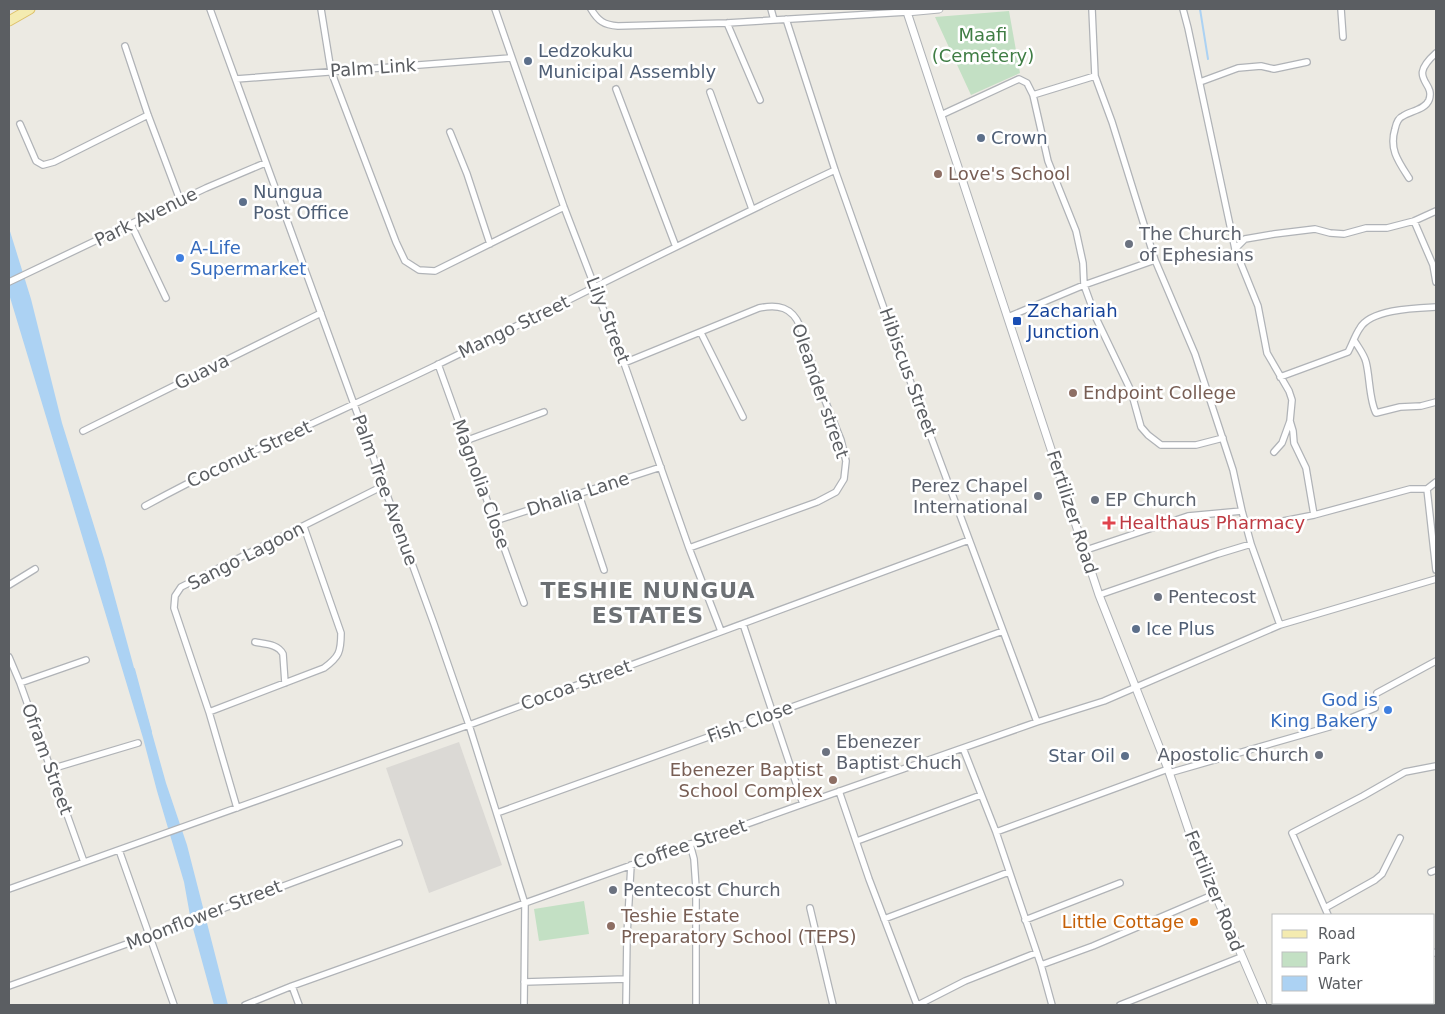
<svg xmlns="http://www.w3.org/2000/svg" width="1445" height="1014" font-family="'DejaVu Sans',sans-serif">
<style>
.industrial{fill:#dbd9d5}
.green{fill:#c3e0c4}
.water{fill:#acd2f3}
.lines{fill:none;stroke-linecap:round;stroke-linejoin:round}
.stream{stroke:#acd2f3;stroke-width:2}
.minor-casing{stroke:#b0b3b7;stroke-width:8}
.tertiary-casing{stroke:#b0b3b7;stroke-width:9}
.primary-casing{stroke:#dec16a;stroke-width:11}
.minor{stroke:#fff;stroke-width:5.5}
.tertiary{stroke:#fff;stroke-width:7}
.primary{stroke:#f4ebb0;stroke-width:9}
.service-dot{fill:#5c6f8a;stroke:#fff;stroke-width:2}
.education-dot{fill:#8d6e63;stroke:#fff;stroke-width:2}
.worship-dot{fill:#6b7280;stroke:#fff;stroke-width:2}
.shop-dot{fill:#3f7fe0;stroke:#fff;stroke-width:2}
.transit-dot{fill:#1a4fb4;stroke:#fff;stroke-width:2}
.health-dot{fill:#e0444e;stroke:#fff;stroke-width:2}
.food-dot{fill:#e8710a;stroke:#fff;stroke-width:2}
.labels{text-anchor:middle;stroke-width:5;stroke-linejoin:round;paint-order:stroke}
.park-label{font-size:18px;fill:#3f7d44;stroke:#fff}
.service-label{font-size:18px;fill:#4e5e75;stroke:#fff;text-anchor:start}
.street-label{font-size:18px;fill:#5b5e62;stroke:#fff}
.education-label{font-size:18px;fill:#785e54;stroke:#fff;text-anchor:start}
.worship-label{font-size:18px;fill:#5b616d;stroke:#fff;text-anchor:start}
.shop-label{font-size:18px;fill:#366cbe;stroke:#fff;text-anchor:start}
.transit-label{font-size:18px;fill:#164399;stroke:#fff;text-anchor:start}
.health-label{font-size:18px;fill:#be3a42;stroke:#fff;text-anchor:start}
.food-label{font-size:18px;fill:#c56008;stroke:#fff;text-anchor:end}
.district-label{font-size:22px;font-weight:bold;letter-spacing:1px;fill:#6c7074;stroke:#fff}
</style>
<rect width="100%" height="100%" fill="#eceae3"/>
<!-- industrial -->
<path class="industrial" d="M459 742 502 865 429 893 386 768Z"/>
<!-- green -->
<path class="green" d="M1009 11 1020 73 971 95 935 17Z
M584 901 589 934 539 941 534 909Z"/>
<!-- water -->
<path class="water" d="M9 228 31 299 62 423 104 558 145 708 166 783 187 845 228 1005H214L191 921 184 882 157 791 143 738 9 294Z"/>
<g class="lines">
<!-- stream -->
<path class="stream" d="M1200 9 1208 59
M134 669 151 732"/>
<defs>
<path id="minor" d="M210 9 434 624 469 725 525 904 524 1005
M321 9 331 71 396 242 405 261 419 270 435 271 564 207
M495 9 564 207 624 363 689 548 721 631
M591 9C598 21 604 25 618 26L727 23 907 12
M771 9 774 20
M1092 9 1095 76 1112 122 1155 260
M1183 9 1188 28 1235 249 1258 306 1267 353 1289 391 1292 400 1290 421 1282 443 1274 452
M1341 9 1343 37
M786 19 835 170 899 351 1037 722
M727 23 760 100
M125 46 148 115 180 200
M236 79 511 58
M1200 82 1238 68 1261 66 1274 69 1307 62
M616 89 676 247
M710 92 752 209
M1033 95 1095 76
M941 115 1019 79 1027 83 1033 95 1048 161 1076 231 1083 263 1084 285 1096 318 1131 391 1141 427 1148 435 1161 445H1196L1223 438
M20 124 36 161 43 165 54 162 148 115
M450 132 467 174 490 244
M1409 178C1398 161 1389 149 1395 129 1396 124 1398 118 1403 116 1410 111 1425 110 1429 100 1436 81 1406 80 1436 53
M1414 221 1433 265 1436 282
M131 224 166 298
M1235 249 1245 239 1274 234 1315 229 1330 233 1344 234 1366 228H1387L1414 221 1436 211
M9 282 206 188 265 163
M1008 317 1084 285 1155 260 1195 354 1233 470 1242 511
M701 333 743 417
M1354 340C1358 347 1364 354 1366 362 1370 377 1369 400 1376 413L1400 407 1421 406 1436 402
M624 363 759 308C778 304 792 307 800 326L820 388 841 440 846 461 844 479 836 492 817 502 689 548
M438 364 524 603
M1280 377 1348 352C1352 345 1355 335 1360 328 1371 309 1416 308 1436 307
M1290 421 1293 431 1294 443 1306 468 1314 515
M83 431 321 313
M465 441 544 412
M1436 482 1427 489 1436 570
M579 495 604 570
M145 506C240 454 340 412 437 365 570 300 701 233 835 170
M495 521 661 467
M1248 528 1314 515 1410 489H1427
M1083 551 1188 516 1242 511 1251 544
M9 585 35 569
M1099 595 1218 554 1251 544 1280 625
M743 624 803 804
M255 642C265 644 278 644 283 654L285 683
M9 657 20 683 84 862
M20 683 86 660
M1377 693 1436 661
M209 712 324 668C339 657 341 652 341 633L304 527
M963 748 996 832 1168 769
M51 769 138 743
M1169 773 1329 727 1375 708
M839 791 869 879 917 1005
M237 808 209 712 174 608 175 596 181 587 383 486
M497 813 1003 631
M996 832 1041 965 1093 946 1215 894
M857 841 981 795
M690 844 694 859 696 888V1005
M119 850 174 1005
M1431 872 1436 870
M9 889 469 725 969 540
M810 908 833 1005
M1325 908 1375 880 1382 874 1400 838
M1328 915 1292 833 1363 796 1405 772 1436 766
M884 919 1009 872
M1025 920 1120 883
M627 935 697 938
M1434 953 1436 952
M1041 965 1052 1005
M524 982 626 979
M9 986 149 936 399 843
M292 986 299 1005
M1366 1003 1367 1005
M245 1005 292 986 803 804 1037 722 1104 701 1280 625 1436 579
M626 1005 627 935 631 865
M918 1005 965 981 1036 953
M1120 1005 1241 957"/>
<path id="tertiary" d="M906 9 1099 595 1168 769 1192 840 1263 1005
M907 12 939 9"/>
<path id="primary" d="M9 21 30 9"/>
</defs>
<!-- minor casing -->
<use href="#minor" class="minor-casing"/>
<!-- tertiary casing -->
<use href="#tertiary" class="tertiary-casing"/>
<!-- primary casing -->
<use href="#primary" class="primary-casing"/>
<!-- minor -->
<use href="#minor" class="minor"/>
<!-- tertiary -->
<use href="#tertiary" class="tertiary"/>
<!-- primary -->
<use href="#primary" class="primary"/>
</g>
<!-- markers -->
<g class="service-dot">
<circle cx="528" cy="61" r="5"/>
<circle cx="981" cy="138" r="5"/>
<circle cx="243" cy="202" r="5"/>
<circle cx="1136" cy="629" r="5"/>
<circle cx="1125" cy="756" r="5"/>
</g>
<g class="education-dot">
<circle cx="938" cy="174" r="5"/>
<circle cx="1073" cy="393" r="5"/>
<circle cx="833" cy="780" r="5"/>
<circle cx="611" cy="926" r="5"/>
</g>
<g class="worship-dot">
<circle cx="1129" cy="244" r="5"/>
<circle cx="1038" cy="496" r="5"/>
<circle cx="1095" cy="500" r="5"/>
<circle cx="1158" cy="597" r="5"/>
<circle cx="826" cy="752" r="5"/>
<circle cx="1319" cy="755" r="5"/>
<circle cx="613" cy="890" r="5"/>
</g>
<g class="shop-dot">
<circle cx="180" cy="258" r="5"/>
<circle cx="1388" cy="710" r="5"/>
</g>
<rect class="transit-dot" x="1012" y="316" width="10" height="10" rx="2.5"/>
<path class="health-dot" d="M1106.5 515.5h5v5h5v5h-5v5h-5v-5h-5v-5h5z"/>
<circle class="food-dot" cx="1194" cy="922" r="5"/>
<g class="labels">
<!-- park labels -->
<g class="park-label">
<text x="983" y="41">Maafi<tspan x="983" dy="21">(Cemetery)</tspan></text>
</g>
<!-- service labels -->
<g class="service-label">
<text x="538" y="57">Ledzokuku<tspan x="538" dy="21">Municipal Assembly</tspan></text>
<text x="991" y="144">Crown</text>
<text x="253" y="198">Nungua<tspan x="253" dy="21">Post Office</tspan></text>
<text x="1146" y="635">Ice Plus</text>
<text x="1115" y="762" text-anchor="end">Star Oil</text>
</g>
<!-- street labels -->
<g class="street-label">
<text transform="translate(373 68) rotate(-4)" y="6">Palm Link</text>
<text transform="translate(146 217) rotate(-26)" y="6">Park Avenue</text>
<text transform="translate(608 320) rotate(69)" y="6">Lily Street</text>
<text transform="translate(514 327) rotate(-26)" y="6">Mango Street</text>
<text transform="translate(202 372) rotate(-26)" y="6">Guava</text>
<text transform="translate(908 372) rotate(70)" y="6">Hibiscus Street</text>
<text transform="translate(820 391) rotate(71)" y="6">Oleander street</text>
<text transform="translate(249 454) rotate(-25)" y="6">Coconut Street</text>
<text transform="translate(481 484) rotate(70)" y="6">Magnolia Close</text>
<text transform="translate(385 490) rotate(70)" y="6">Palm Tree Avenue</text>
<text transform="translate(578 494) rotate(-18)" y="6">Dhalia Lane</text>
<text transform="translate(1072 512) rotate(72)" y="6">Fertilizer Road</text>
<text transform="translate(246 556) rotate(-27)" y="6">Sango Lagoon</text>
<text transform="translate(576 685) rotate(-20)" y="6">Cocoa Street</text>
<text transform="translate(750 722) rotate(-20)" y="6">Fish Close</text>
<text transform="translate(47 759) rotate(70)" y="6">Ofram Street</text>
<text transform="translate(690 844) rotate(-19)" y="6">Coffee Street</text>
<text transform="translate(1214 891) rotate(68)" y="6">Fertilizer Road</text>
<text transform="translate(204 915) rotate(-21)" y="6">Moonflower Street</text>
</g>
<!-- education labels -->
<g class="education-label">
<text x="948" y="180">Love's School</text>
<text x="1083" y="399">Endpoint College</text>
<text x="823" y="776" text-anchor="end">Ebenezer Baptist<tspan x="823" dy="21">School Complex</tspan></text>
<text x="621" y="922">Teshie Estate<tspan x="621" dy="21">Preparatory School (TEPS)</tspan></text>
</g>
<!-- worship labels -->
<g class="worship-label">
<text x="1139" y="240">The Church<tspan x="1139" dy="21">of Ephesians</tspan></text>
<text x="1028" y="492" text-anchor="end">Perez Chapel<tspan x="1028" dy="21">International</tspan></text>
<text x="1105" y="506">EP Church</text>
<text x="1168" y="603">Pentecost</text>
<text x="836" y="748">Ebenezer<tspan x="836" dy="21">Baptist Chuch</tspan></text>
<text x="1309" y="761" text-anchor="end">Apostolic Church</text>
<text x="623" y="896">Pentecost Church</text>
</g>
<!-- shop labels -->
<g class="shop-label">
<text x="190" y="254">A-Life<tspan x="190" dy="21">Supermarket</tspan></text>
<text x="1378" y="706" text-anchor="end">God is<tspan x="1378" dy="21">King Bakery</tspan></text>
</g>
<!-- transit labels -->
<g class="transit-label">
<text x="1027" y="317">Zachariah<tspan x="1027" dy="21">Junction</tspan></text>
</g>
<!-- health labels -->
<g class="health-label">
<text x="1119" y="529">Healthaus Pharmacy</text>
</g>
<!-- food labels -->
<g class="food-label">
<text x="1184" y="928">Little Cottage</text>
</g>
<!-- district labels -->
<g class="district-label">
<text x="648" y="598">TESHIE NUNGUA<tspan x="648" dy="25">ESTATES</tspan></text>
</g>
</g>
<!-- border -->
<rect width="1445" height="1014" fill="none" stroke="#5b5e62" stroke-width="20"/>
<!-- legend -->
<rect x="1272" y="914" width="162" height="90" fill="#ffffff" stroke="#bdbfc0"/>
<rect x="1282" y="930" width="25" height="8" fill="#f4ebb0" stroke="#bdbfc0"/>
<text x="1318" y="939" font-size="15" fill="#5b5e62">Road</text>
<rect x="1282" y="952" width="25" height="15" fill="#c3e0c4" stroke="#bdbfc0"/>
<text x="1318" y="964" font-size="15" fill="#5b5e62">Park</text>
<rect x="1282" y="976" width="25" height="15" fill="#acd2f3" stroke="#bdbfc0"/>
<text x="1318" y="989" font-size="15" fill="#5b5e62">Water</text>
</svg>
